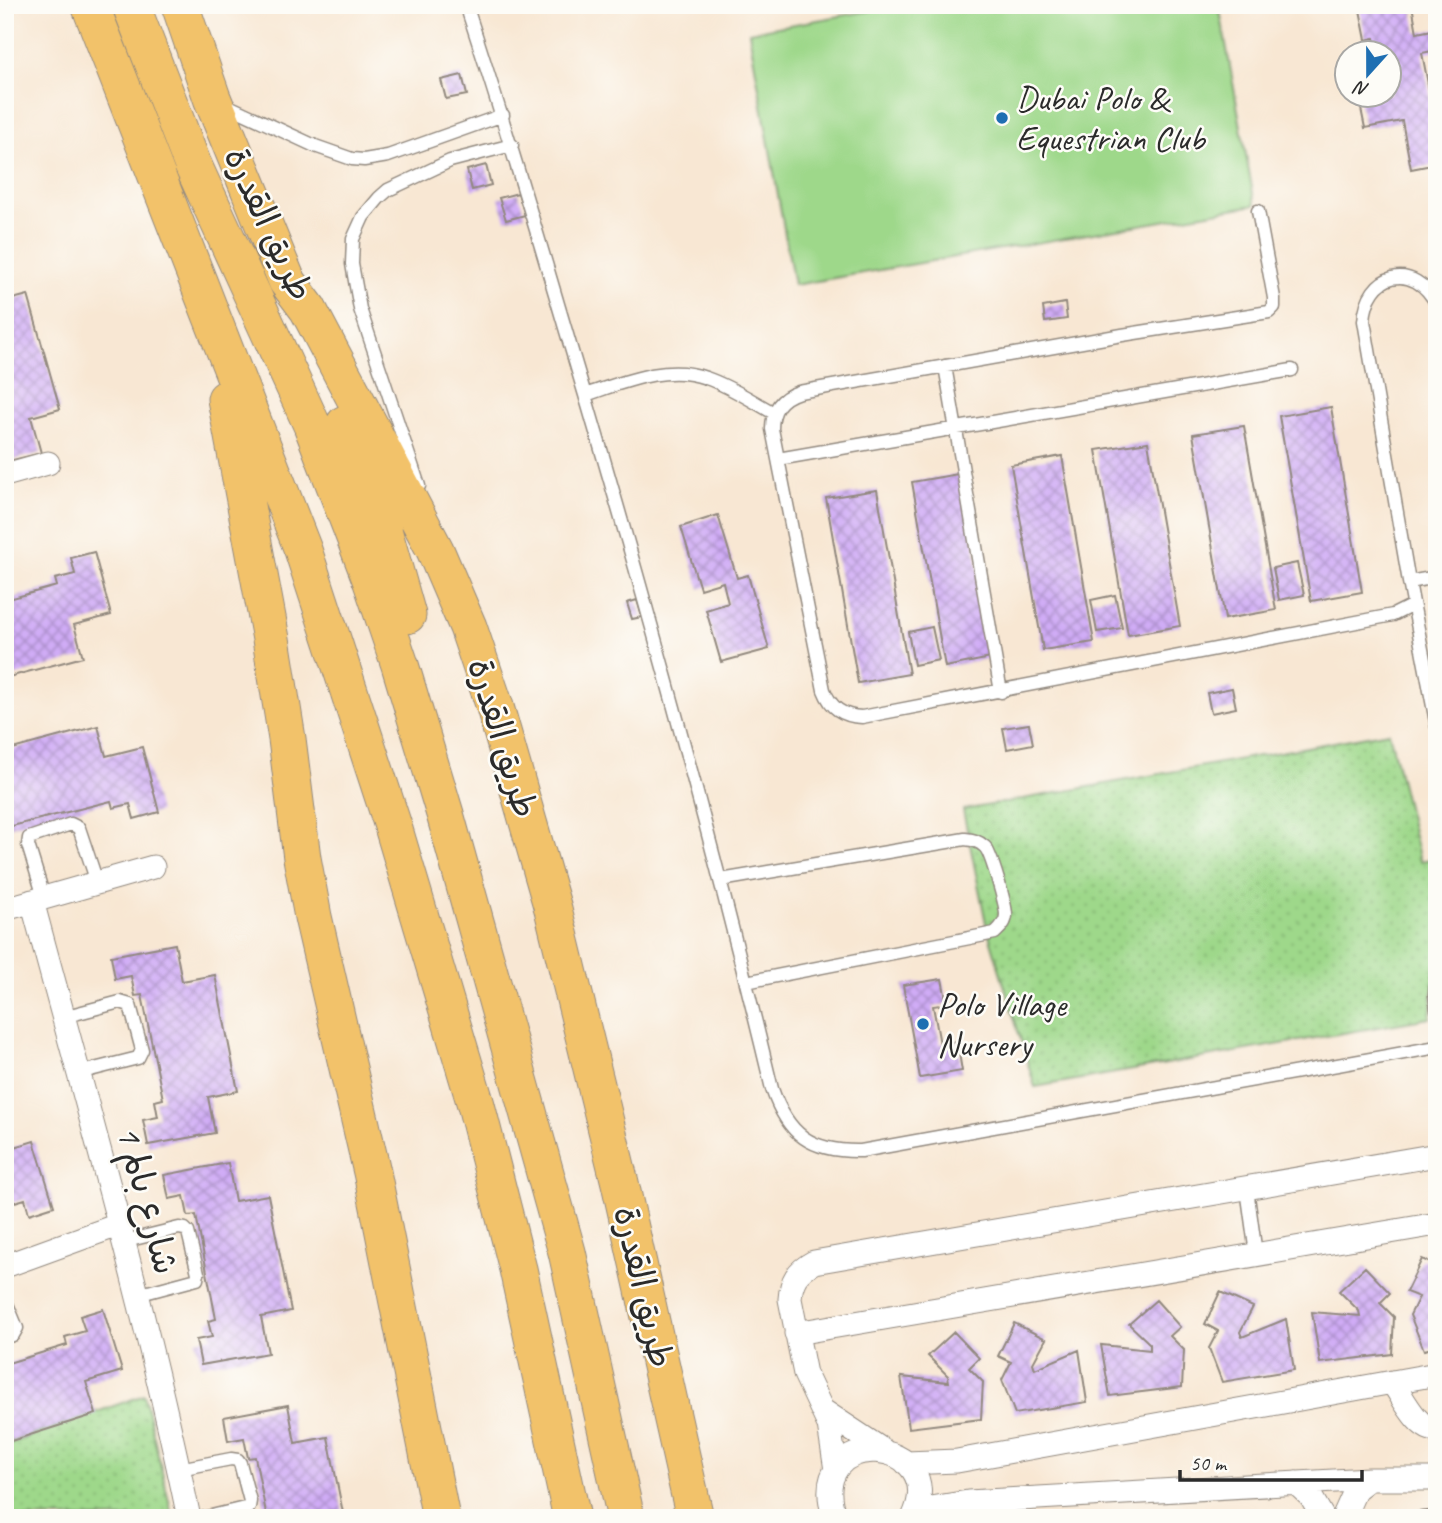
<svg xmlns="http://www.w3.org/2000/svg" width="1442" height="1523" font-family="Caveat,'Playpen Sans Arabic',sans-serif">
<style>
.green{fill:url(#green-dots);stroke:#64825a;stroke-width:2}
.pitch{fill:#9ed88a;stroke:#64825a;stroke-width:2}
.building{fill:url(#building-cross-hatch)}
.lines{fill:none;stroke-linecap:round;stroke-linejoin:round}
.lane-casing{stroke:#92897f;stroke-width:15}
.street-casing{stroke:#92897f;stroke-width:25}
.primary-casing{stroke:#92897f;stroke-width:39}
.lane{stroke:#fff;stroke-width:12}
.street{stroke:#fff;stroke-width:23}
.primary{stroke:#f2c26a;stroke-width:37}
.poi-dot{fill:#1f6fb2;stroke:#fdfcf7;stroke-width:2.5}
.labels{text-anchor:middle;stroke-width:5;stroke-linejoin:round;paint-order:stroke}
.poi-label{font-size:35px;fill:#2b2b2b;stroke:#fdfcf7;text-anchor:start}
.street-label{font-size:35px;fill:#2b2b2b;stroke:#fdfcf7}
</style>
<defs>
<pattern id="green-dots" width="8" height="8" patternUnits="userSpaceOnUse" patternTransform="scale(1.75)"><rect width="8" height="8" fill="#9ed88a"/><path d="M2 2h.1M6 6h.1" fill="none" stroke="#88ba77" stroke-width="1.8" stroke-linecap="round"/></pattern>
<pattern id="building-cross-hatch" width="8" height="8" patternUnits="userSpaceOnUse" patternTransform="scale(1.75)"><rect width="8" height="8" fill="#d0acf6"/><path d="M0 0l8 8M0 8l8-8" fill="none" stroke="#a98cc7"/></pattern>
</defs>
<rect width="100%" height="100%" fill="#fdfcf7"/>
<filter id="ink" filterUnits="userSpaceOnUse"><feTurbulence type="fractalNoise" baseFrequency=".0143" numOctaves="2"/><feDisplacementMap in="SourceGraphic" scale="14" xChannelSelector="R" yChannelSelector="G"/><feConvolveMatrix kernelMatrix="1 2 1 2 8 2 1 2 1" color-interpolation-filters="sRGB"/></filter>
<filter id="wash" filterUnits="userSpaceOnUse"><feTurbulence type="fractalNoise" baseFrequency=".00686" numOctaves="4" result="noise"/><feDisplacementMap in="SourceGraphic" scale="28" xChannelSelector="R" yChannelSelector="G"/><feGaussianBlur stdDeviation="1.57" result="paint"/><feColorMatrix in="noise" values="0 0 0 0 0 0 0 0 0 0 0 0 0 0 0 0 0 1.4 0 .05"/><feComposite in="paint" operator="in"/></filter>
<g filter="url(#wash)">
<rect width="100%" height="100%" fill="#f8e7d3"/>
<!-- green -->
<path class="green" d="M1389 732 1420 861 1437 858V953L1430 1018 1035 1087 987 928 963 810Z
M144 1395 173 1518H5V1445Z"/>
<!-- pitch -->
<path class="pitch" d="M903 5H1219L1255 205 794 285 749 32Z"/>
<g id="blocks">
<!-- building -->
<path class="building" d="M1359 5H1412L1417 33 1437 29V50L1422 53 1434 115H1437V164L1411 169 1402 121 1365 128 1358 94H1390V52H1377L1374 38 1366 40Z
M462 75 467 95 446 99 441 80Z
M486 165 491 185 472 190 467 170Z
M518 193 525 215 506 220 499 198Z
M28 295 60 409 31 417 41 453 5 462V301Z
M1065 303 1067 319 1045 322 1043 307Z
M1331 407 1362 592 1311 601 1279 416Z
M1244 426 1276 610 1225 619 1193 434Z
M1148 442 1180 626 1128 635 1096 450Z
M1062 456 1094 642 1043 650 1011 465Z
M964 473 991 658 945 667 912 482Z
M877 490 909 674 858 683 826 498Z
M718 515 737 578 748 575 769 649 721 662 706 610 728 603 723 582 700 589 681 527Z
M94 552 111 615 74 625 83 657 5 678V600L57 586 55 579 75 574 71 558Z
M1297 563 1304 595 1279 600 1273 568Z
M1115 595 1122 628 1097 632 1091 600Z
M637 600 642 617 632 619 627 603Z
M932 627 939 660 914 665 908 632Z
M1232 688 1236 708 1211 713 1207 693Z
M1029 724 1033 744 1007 749 1003 728Z
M98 726 106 756 142 747 159 812 134 819 130 804 113 808 111 801 8 827 10 835 5 836V751Z
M175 944 182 981 215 975 238 1091 208 1097 215 1133 148 1145 143 1120 158 1117 155 1101 163 1099 142 995 135 996 131 976 115 979 111 956Z
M942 979 947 1004 933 1006 940 1044 957 1041 962 1071 920 1078 903 985Z
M34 1141 54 1206 29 1214 25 1199 8 1204 5 1196V1150Z
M228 1163 235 1201 268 1195 291 1311 261 1317 268 1353 201 1365 196 1340 212 1337 208 1321 216 1319 196 1215 188 1216 184 1196 169 1199 164 1175Z
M1422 1259 1437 1266V1347L1424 1350 1410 1315 1419 1297 1406 1292Z
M1365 1267 1390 1293 1380 1303 1394 1317 1392 1354 1320 1363 1312 1312 1360 1316 1359 1311 1339 1291Z
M1220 1292 1253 1307 1240 1332 1242 1337 1286 1319 1294 1370 1222 1382 1209 1348 1218 1331 1205 1324Z
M1156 1300 1180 1327 1170 1336 1184 1350 1182 1387 1110 1396 1101 1345 1150 1350V1344L1129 1324Z
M103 1309 122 1371 86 1382 96 1414 5 1443V1364L67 1345 65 1337 85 1331 80 1316Z
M1014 1323 1046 1339 1033 1363 1035 1369 1079 1350 1087 1402 1015 1414 1002 1380 1011 1362 998 1356Z
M954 1332 979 1358 969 1368 983 1382 981 1419 909 1428 901 1377 949 1382 948 1376 928 1356Z
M288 1405 295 1443 328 1437 344 1518H267L255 1457 248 1458 244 1438 228 1441 224 1417Z
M1437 1510V1518H1385V1515Z"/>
</g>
</g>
<g filter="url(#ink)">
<use href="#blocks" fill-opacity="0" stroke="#92897f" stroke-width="2"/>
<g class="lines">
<defs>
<path id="lane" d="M466 5C509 134 546 265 585 395 653 625 716 855 772 1089 788 1135 811 1152 861 1151L1437 1047
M222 103 315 146 352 159 364 160 388 156 503 115
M1258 211 1274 298V307L1269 312 1122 335 799 392C780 398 772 410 772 429L824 690C831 708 842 716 862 717L1393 615 1413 605
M1437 305C1414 260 1367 272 1364 321L1409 582 1437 727
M945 366 1001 692
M585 395C622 383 667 363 706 378 730 386 752 401 774 413
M778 459 1292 370
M419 486 360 309 352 264 353 239 363 217 379 198 388 190 450 161 512 145
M1409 582 1437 577
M721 880 965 839C973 840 979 841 985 847 991 853 1006 905 1006 915 1006 923 1000 928 995 933L746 982
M44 897 28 845 29 838 71 824 79 828 97 882
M1437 966 1435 995 1437 1009
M63 1017 120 1002 130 1005 142 1050 138 1058 78 1073
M1247 1189 1256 1254
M122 1242 179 1228 185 1229 188 1232 198 1273 197 1279 137 1295
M5 1299 17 1328 13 1335 5 1337
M179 1469 231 1459 238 1460 240 1463 250 1501 249 1507 203 1518"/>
<path id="street" d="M5 475 48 463
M32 901C87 1106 146 1310 189 1518
M5 909 153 867
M5 1266 118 1225
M796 1333 1437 1224
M1392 1382C1403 1397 1417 1430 1437 1430
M825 1412 884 1451
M906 1463 957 1461 1437 1374
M836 1470 829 1425 805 1374 790 1299C791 1281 797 1271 814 1262L1437 1155
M1296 1483 1311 1497 1323 1518
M915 1516 931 1508 968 1502 1369 1479H1437
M835 1518C801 1423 952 1435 913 1518
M1343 1518 1356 1489 1369 1479"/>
<path id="primary" d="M90 5 303 550 392 823 476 1105 518 1269 572 1518
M131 5 192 163 312 425 372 582 400 665 445 814 567 1252 626 1518
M180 5 212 98 287 281 308 309 435 550 468 627 495 707 553 909 620 1183 695 1518
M226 399 271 639 287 739 302 858 313 917 372 1172 441 1518
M345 424 378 512 407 615"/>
</defs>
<!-- lane casing -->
<use href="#lane" class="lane-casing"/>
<!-- street casing -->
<use href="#street" class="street-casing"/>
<!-- primary casing -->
<use href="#primary" class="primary-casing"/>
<!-- lane -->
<use href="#lane" class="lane"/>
<!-- street -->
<use href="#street" class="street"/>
<!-- primary -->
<use href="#primary" class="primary"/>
</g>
</g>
<!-- markers -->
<g class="poi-dot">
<circle cx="1002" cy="118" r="7"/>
<circle cx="923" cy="1024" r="7"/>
</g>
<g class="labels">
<!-- poi labels -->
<g class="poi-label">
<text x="1016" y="110">Dubai Polo &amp;<tspan x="1016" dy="40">Equestrian Club</tspan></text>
<text x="937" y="1016">Polo Village<tspan x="937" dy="40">Nursery</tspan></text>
</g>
<!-- street labels -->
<g class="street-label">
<text transform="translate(269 224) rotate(65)" y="12">طريق القدرة</text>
<text transform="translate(503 738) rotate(73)" y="12">طريق القدرة</text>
<text transform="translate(148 1200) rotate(75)" y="12">شارع بالم 1</text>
<text transform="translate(644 1287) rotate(77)" y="12">طريق القدرة</text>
</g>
</g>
<!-- margin -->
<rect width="1442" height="1523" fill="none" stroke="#fdfcf7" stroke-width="28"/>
<!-- north arrow -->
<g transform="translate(1368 74) rotate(201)"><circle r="33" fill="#fdfcf7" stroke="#a9a8a5" stroke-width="2"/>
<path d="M0-5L12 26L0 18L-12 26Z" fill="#1f6fb2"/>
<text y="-10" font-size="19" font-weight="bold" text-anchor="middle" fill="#2b2b2b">N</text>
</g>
<!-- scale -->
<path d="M1180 1470v10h182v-10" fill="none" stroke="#2b2b2b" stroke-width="3.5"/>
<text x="1190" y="1470" font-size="21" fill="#2b2b2b" stroke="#fdfcf7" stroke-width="5" paint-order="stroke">50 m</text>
</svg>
